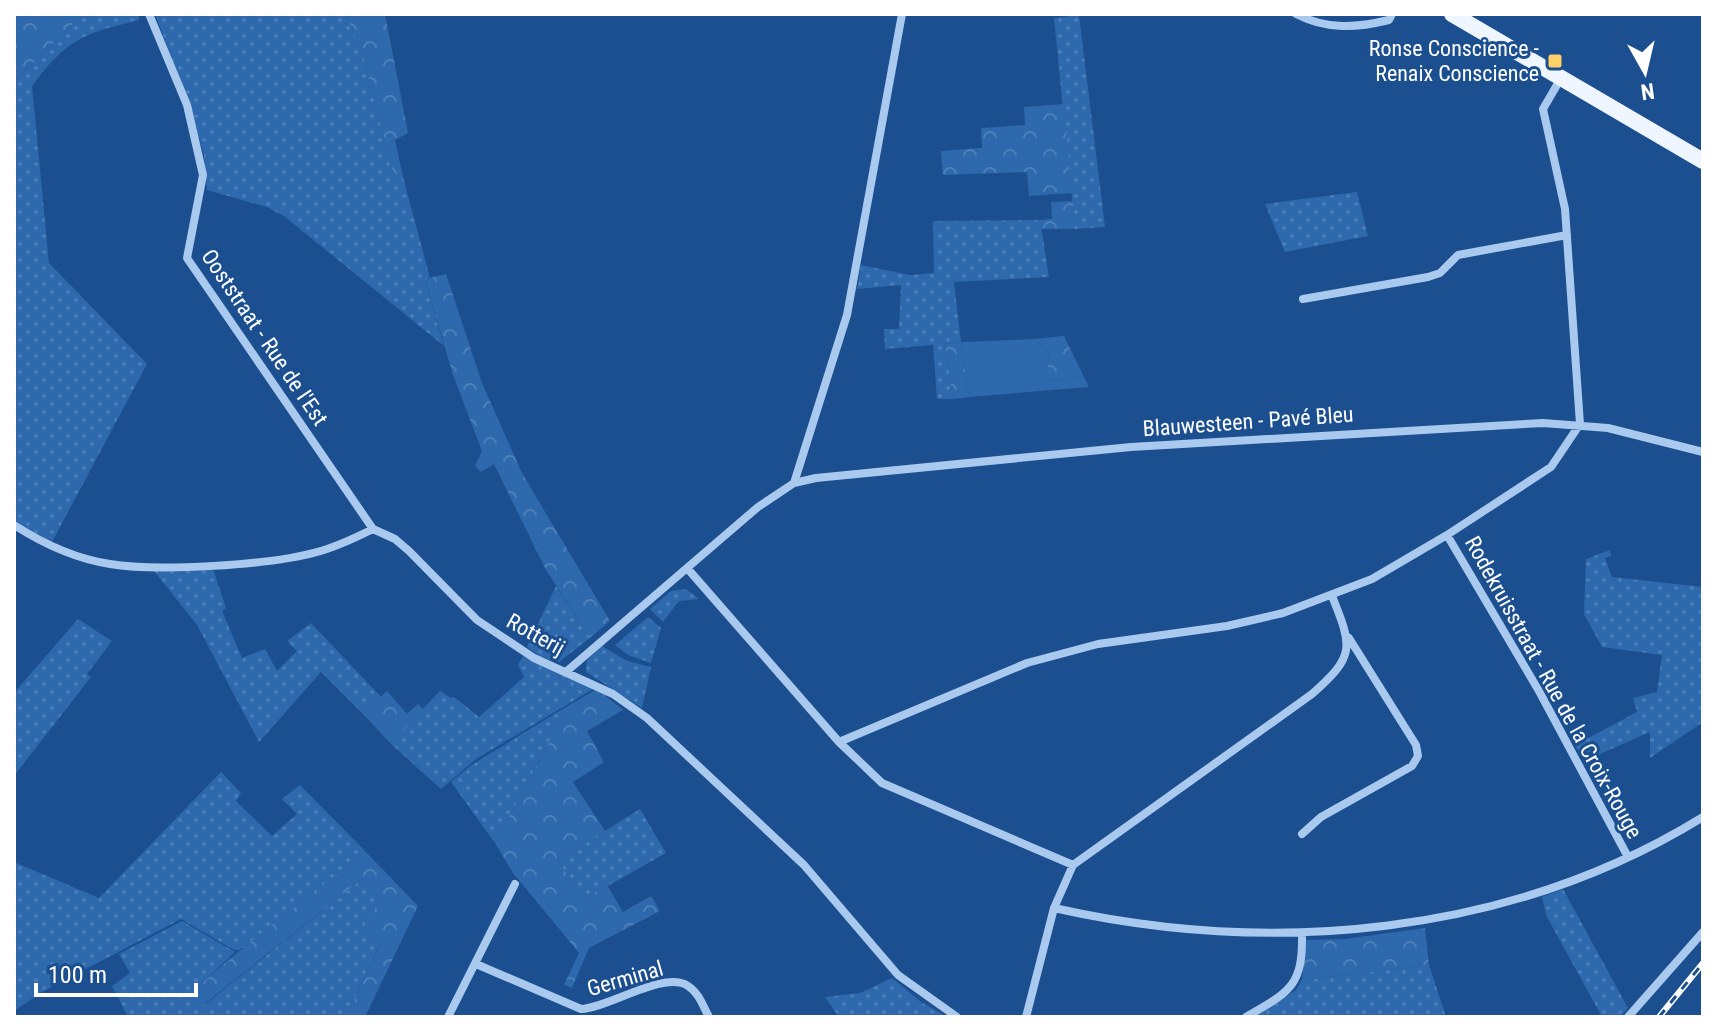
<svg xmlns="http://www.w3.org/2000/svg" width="1717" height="1031" font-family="'Roboto Condensed',sans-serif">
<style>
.grass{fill:url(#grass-dots)}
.forest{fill:url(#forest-crowns)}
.green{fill:#2e69ad}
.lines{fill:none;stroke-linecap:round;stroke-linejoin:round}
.street{stroke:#a9c9ee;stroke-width:8}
.primary{stroke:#f0f6ff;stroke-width:16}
.rail-casing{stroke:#fff;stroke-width:6}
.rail{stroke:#1b4f8f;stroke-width:3;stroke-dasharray:9;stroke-linecap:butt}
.poi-dot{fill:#ffd166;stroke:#1b4f8f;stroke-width:3}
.labels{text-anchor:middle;stroke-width:6;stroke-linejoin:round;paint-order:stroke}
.poi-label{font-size:22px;fill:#fff;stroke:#1b4f8f;text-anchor:end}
.street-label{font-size:22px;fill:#fff;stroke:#1b4f8f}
</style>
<defs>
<pattern id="grass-dots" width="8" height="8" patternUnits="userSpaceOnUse" patternTransform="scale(2)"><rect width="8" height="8" fill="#2e69ad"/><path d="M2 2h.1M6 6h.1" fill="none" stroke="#4d80b9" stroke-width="1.8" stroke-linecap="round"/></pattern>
<pattern id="forest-crowns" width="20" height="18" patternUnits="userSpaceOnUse" patternTransform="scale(2)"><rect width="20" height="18" fill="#2e69ad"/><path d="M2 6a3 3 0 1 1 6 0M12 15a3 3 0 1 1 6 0" fill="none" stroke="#4d80b9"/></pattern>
</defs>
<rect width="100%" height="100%" fill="#1b4f8f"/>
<!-- grass -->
<path class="grass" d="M83 14H139V20C83 34 68 38 32 86L49 263 147 364 52 542 14 522V82Z
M155 14H346L363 54 394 177H403L430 278 425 280 444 346 284 216 267 207 207 190 204 155 189 103Z
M1079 15 1105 227 1075 229 1054 18Z
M1357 192 1368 236 1285 252 1265 204Z
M1040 220 1049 277 954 282 961 342 945 344 953 399H937L933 345 885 349 884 329H899L901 285 857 289 861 265 910 275 934 273 933 221Z
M1610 550 1611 556 1605 558 1612 577 1703 587V722L1650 758V732L1584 761 1575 745 1637 712 1633 698 1657 692 1662 655 1602 647 1584 614 1586 559Z
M212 566 226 608 222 611 242 658 265 649 277 671 297 651 287 641 311 623 381 697 363 714 321 672 259 742 197 625 154 571Z
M556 586 590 638 559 662 541 657 527 647Z
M686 589 699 599 679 601 663 622 650 609 671 591Z
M648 617 661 628 651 663 628 655 615 645Z
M78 619 112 641 87 674 91 677 14 776V693Z
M602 646 627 661 651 667 642 708 586 672 587 660Z
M523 656 595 688 476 759 441 789 390 743 440 691 451 698 454 697 479 717 524 677 518 665Z
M561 710 563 716 495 843 451 782 470 766Z
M221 772 241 793 236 801 272 836 297 814 282 799 300 785 365 851 280 921 239 950H234L181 919 42 992 14 1011V862L99 898Z
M640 809 666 853 583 900 558 860Z
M362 879 381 900V942L346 1017H128L112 986 130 973 119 954 182 921 235 952 197 988 204 1005Z
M1563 889 1628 1008 1620 1017H1602L1546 915 1542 897Z
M1429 965 1446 1017H1253L1296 990 1302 980Z
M892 978 921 1002 944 1015 839 1017 825 997 860 993Z"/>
<!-- forest -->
<path class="forest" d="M14 14H83L14 82Z
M346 14H385L408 133 395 140 403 177H394L363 54Z
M1064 104 1072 193 1029 196 1027 172 943 175 941 151 982 148 981 128 1025 125 1024 107Z
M1073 201 1075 229H1041L1040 220 1052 219 1051 202Z
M446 274 482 383 522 473 610 621 590 638 545 568 494 464 481 472 475 466 482 451 453 375 425 279Z
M1064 336 1084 377 1046 381 1049 354 1034 339Z
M961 342 969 397 953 399 945 344Z
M597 689 623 710 587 731 604 762 573 782 605 831 558 860 583 900 607 885 623 912 651 896 660 911 589 948 572 988 564 985 579 953 513 873 495 843 563 716 561 710Z
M387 691 407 714 418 704 424 710 390 743 363 714Z
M365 851 418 906 365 1017H346L381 943 361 930 381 900 362 879 203 1005 197 988C249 939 310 898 365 851Z
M1425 928 1429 965 1302 980 1306 940 1345 939Z"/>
<!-- green -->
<path class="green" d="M1034 339 1049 354 1047 381 1084 377 1089 387 969 397 961 342Z"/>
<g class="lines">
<!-- street -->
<path class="street" d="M149 14 187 105 203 175 187 258 373 529 395 539 409 551 477 620 534 658 613 694 647 718 804 865 898 975 957 1017
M1296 14C1327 30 1356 28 1389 20L1392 14
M1561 78 1543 109 1565 209 1580 424
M1303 299 1428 277 1440 273 1458 255 1567 235
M794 483 847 315 902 14
M14 525C42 543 77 559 110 564 156 572 271 565 317 552 336 547 355 538 373 529
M1447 535 1539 691 1628 857
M687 568 839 742 882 783 1073 865
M567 671 758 507 794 483 816 478 1131 447 1543 423 1608 428 1703 452
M839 742 1027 663 1098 644 1227 626 1283 613 1372 579 1447 535 1551 467 1580 424
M1302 834 1321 817 1412 766 1418 756 1416 745 1349 638
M1054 908C1272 957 1510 936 1703 817
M476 964 581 1009C609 1008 664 970 688 986 699 993 703 1006 709 1017
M448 1017 515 884
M1026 1017 1054 908 1073 865 1312 694C1355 656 1353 648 1332 596
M1246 1017C1289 992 1303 987 1302 934
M1628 1017 1703 932"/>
<!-- primary -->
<path class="primary" d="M1452 14 1703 161"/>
<defs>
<path id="rail" d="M1659 1017 1703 963"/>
</defs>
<!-- rail casing -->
<use href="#rail" class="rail-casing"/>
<!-- rail -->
<use href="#rail" class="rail"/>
</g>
<!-- markers -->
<rect class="poi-dot" x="1547" y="53" width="16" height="16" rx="4"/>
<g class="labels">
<!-- poi labels -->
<g class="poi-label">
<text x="1539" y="56">Ronse Conscience -<tspan x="1539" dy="25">Renaix Conscience</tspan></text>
</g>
<!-- street labels -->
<g class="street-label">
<text transform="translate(265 337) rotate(56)" y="8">Ooststraat - Rue de l'Est</text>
<text transform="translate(1248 421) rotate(-4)" y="8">Blauwesteen - Pavé Bleu</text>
<text transform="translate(536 634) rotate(29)" y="8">Rotterij</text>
<text transform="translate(1554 687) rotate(61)" y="8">Rodekruisstraat - Rue de la Croix-Rouge</text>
<text transform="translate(625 978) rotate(-16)" y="8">Germinal</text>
</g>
</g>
<!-- border -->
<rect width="1717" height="1031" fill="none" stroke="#ffffff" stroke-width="32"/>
<!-- north arrow -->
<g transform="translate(1645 72) rotate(172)" stroke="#1b4f8f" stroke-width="6" paint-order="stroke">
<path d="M0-6L14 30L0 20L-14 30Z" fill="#ffffff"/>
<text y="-12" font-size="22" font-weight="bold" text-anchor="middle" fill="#ffffff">N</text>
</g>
<!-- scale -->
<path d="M36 983v12h160v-12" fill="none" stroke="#ffffff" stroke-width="4"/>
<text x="48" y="983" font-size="24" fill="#ffffff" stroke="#1b4f8f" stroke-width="6" paint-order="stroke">100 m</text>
</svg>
